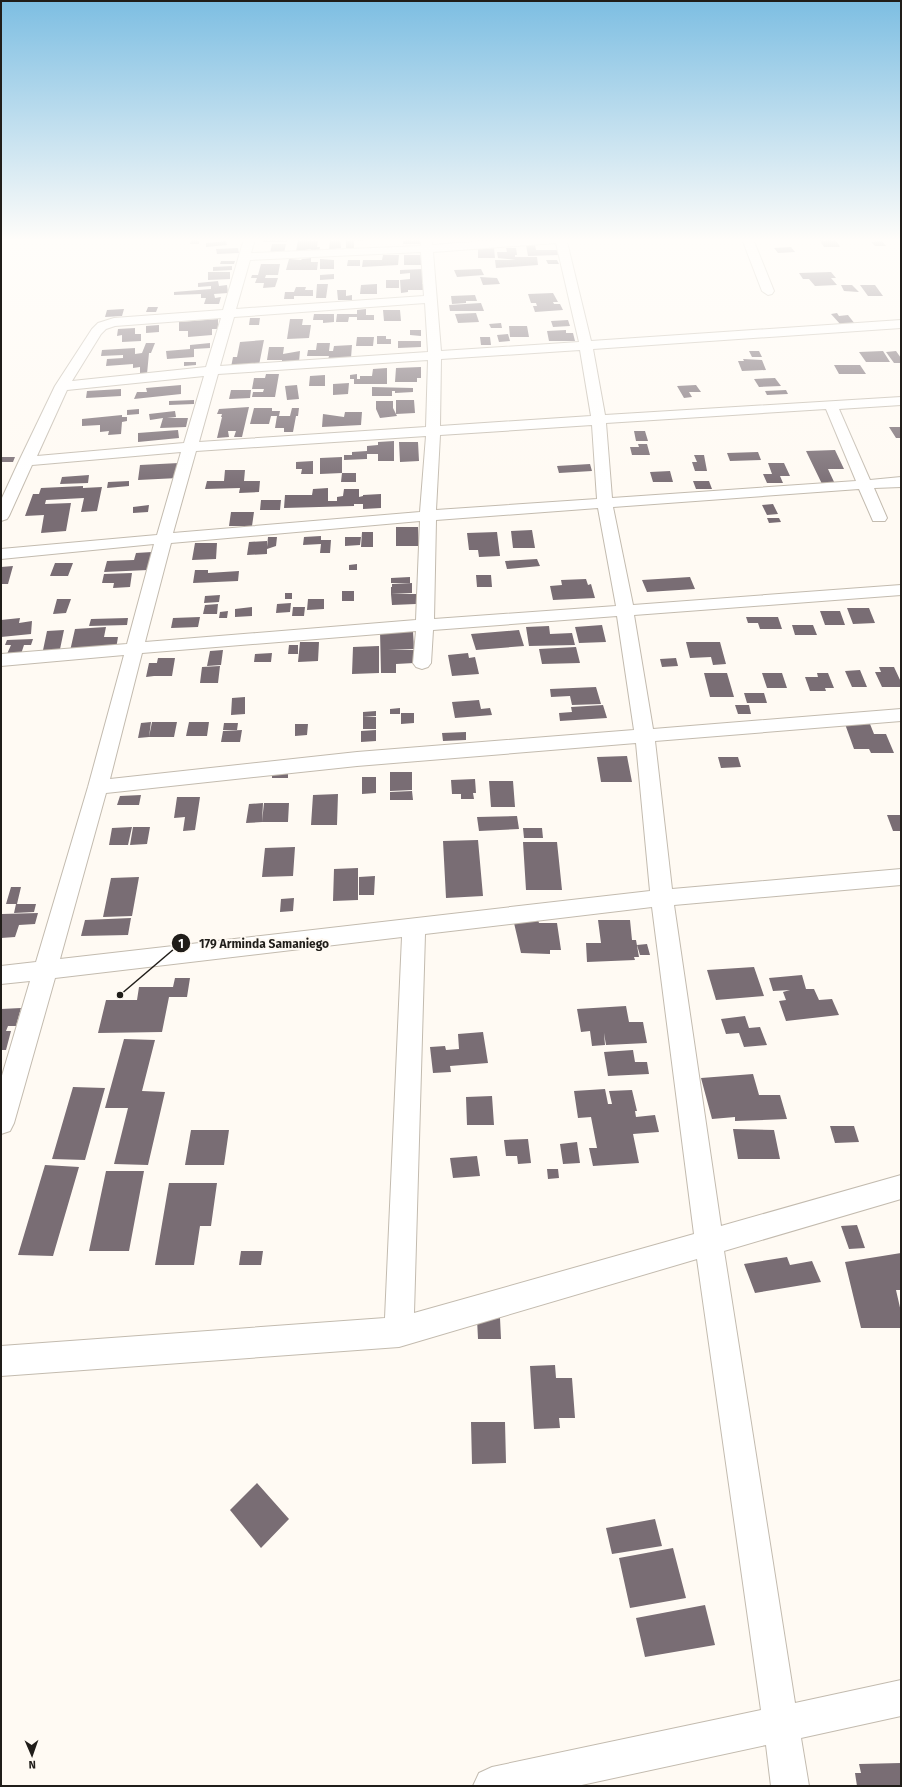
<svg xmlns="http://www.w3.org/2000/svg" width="902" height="1787" font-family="'Fira Sans',sans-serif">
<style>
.building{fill:#796d74}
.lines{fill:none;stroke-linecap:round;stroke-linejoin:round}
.minor-casing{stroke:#c3bbaf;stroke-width:2}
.minor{fill:#fff;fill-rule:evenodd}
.leader{fill:none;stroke:#201d19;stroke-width:1.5}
.callout-dot{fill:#201d19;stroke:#fffaf3;stroke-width:1.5}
.mark-label{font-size:12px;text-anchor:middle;font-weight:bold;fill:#fff}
.callout-label{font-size:12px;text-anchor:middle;font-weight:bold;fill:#201d19;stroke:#fffaf3;stroke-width:4;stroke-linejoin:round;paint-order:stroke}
</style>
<rect width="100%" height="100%" fill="#fffaf3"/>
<!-- building -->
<path class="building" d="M191 239H200L199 244H190Z
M264 239H287V242H263Z
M298 239 318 241 317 247H320L319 251 310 252 311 249 305 250V252H296Z
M330 239H340L341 248 329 250Z
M346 239H365L364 241H354V248H346Z
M403 239H422L423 244H403Z
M819 239H835L840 247H824Z
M226 241 227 245 206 247V243Z
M882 241 886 246H875L871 242Z
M272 244H286L284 253H270Z
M526 245H535L536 250H558L559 255 528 256Z
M791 247 795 252 778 253 774 248Z
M238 248 239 253 217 254 216 249Z
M494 248 495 258H478V249Z
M506 248H516L517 255H515V257H537L538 265 496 268 495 260H516L498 258 497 252H507Z
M383 255H399L398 265 362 267 363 260H382Z
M404 255H423V265H404Z
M311 258V262H318L317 270H286L289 259 301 260 302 259Z
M320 259 334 260V269H320Z
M348 260H360V266H347Z
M546 260H557L559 264H548Z
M221 261H235L234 264H220Z
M261 264H280L278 275H266L265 278H278L275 287 263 288 264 283H255L257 278H251L252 275H258Z
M232 266V270L213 271V267Z
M423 269 422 284H427V290H408V292L401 293 400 280 410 279V273L400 274V270Z
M481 269 484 275 457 277 454 270Z
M208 272H230V279L208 280Z
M831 272 836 278H831L837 285 815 286 809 279H803L799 273Z
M334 274V279L320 280V275Z
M480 277 497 278 500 284 483 285Z
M386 280H399V288H386Z
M218 281 219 286 227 285 228 293 214 294 215 298 221 297 219 304H204L206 298H201V294L174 295V292L211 289V286L198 287V283Z
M317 284H328L326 298H316Z
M377 284V294H360L361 285Z
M841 285H852L859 292 844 291Z
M860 285H875L883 296H868Z
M296 287H306L305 290H313V296H294V299H284L285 292H294Z
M337 290H346V296L352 295V300H338Z
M553 293 558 302H553L554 304H560L563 310 535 312 533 306H537L536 303H531L528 294Z
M475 295 477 301H466V303L452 304 451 296Z
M481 303 484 311H450L449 305Z
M148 307H158L156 312H146Z
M124 309 122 316 105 317 107 310Z
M366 309V315H374V320H357V317H349L348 322H336L337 314H357V310Z
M383 310H400L401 321H384Z
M476 313 479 322 458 323 455 314Z
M837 313 839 316 848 315 855 324 841 325 831 314Z
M314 314H334V322L323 323V320H313Z
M250 318H260L259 325H249Z
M218 319V329H212V335L188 337V331H179V322Z
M290 319H303L302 325H311L309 338 287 339Z
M568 320 570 326 553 327 551 321Z
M501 323 502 328H491L489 324Z
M159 325V332L146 333V326Z
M509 326H527L529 337H510Z
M135 328V334H141V341L122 342V335L117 336 118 329Z
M410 330H421V336L410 335Z
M566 330V333H573L575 341H549L547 331Z
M508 334 510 341 499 342 497 335Z
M377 336H386V339H391V344H377Z
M357 337H374L373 346H356Z
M480 337H490L491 345H481Z
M264 340 259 365 231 367 233 357H237L240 342Z
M398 341H421V347L398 348Z
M146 343H155L151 353H149L147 374H140V367L133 368V364L106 366 107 359 123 358V355L101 356 102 350 135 348V354L142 353Z
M210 343V348L194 349V357L167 359 166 351 190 349V345Z
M317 343H330L329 351H333L334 346 352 345 351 358 328 360 329 356H307L308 350H316Z
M269 347H284L283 354 300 351 299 362 282 363V360H267Z
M749 351H759L762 357H752Z
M883 351 890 362H866L859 352Z
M896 351 901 358V363H894L886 352Z
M743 359 762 360 766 370 742 371 738 361H744Z
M184 362H196V365L184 366Z
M834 365H860L866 374H839Z
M421 367V378H417V382H395L396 368Z
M387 368V384H354V379H350V375L357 374V379H360V376H372L373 369Z
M266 374H279L275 397H252L253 392H263L264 389H252L254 378H265Z
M325 375V386H309L310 376Z
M775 378 781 386 759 387 754 379Z
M349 383 348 394 333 395V384Z
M181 385V394L134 399 137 392H147L146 388Z
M297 385 299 399 287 400 285 386Z
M696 385 701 392H689L692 397 684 398 677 386Z
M372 387 413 388V392L395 393V391H392V396H372Z
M121 389V396L86 398 87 391Z
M231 390H251L250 398 229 399Z
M786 390 788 394 767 395 765 391Z
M194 400V404L169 405V401Z
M396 400H414L415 413 396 414Z
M376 401H393V408L397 416 380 418 376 409Z
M249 407 242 437H234L236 431H228L229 437 217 438 222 417H221L222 414H217L219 409Z
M254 408H272V411H280L279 416H290L292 408H299L298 416H296L293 432H284V428H275L277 416H271L269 424H250Z
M139 409V414L127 415V410Z
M175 411 176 417 167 418H188L186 427 160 428 163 418 150 420 149 414Z
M345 412H362L361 425 322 427 323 414 344 417Z
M122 415V417H127V421L122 422 121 434 108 435 109 431 100 432V425L82 426V419Z
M889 427H901V438H896Z
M178 430 179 438 138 442V433Z
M634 431H645L648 441H636Z
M394 441V461H378V454H367V459L344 460V455H352V452L367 451V446L378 445V442Z
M399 442H418L419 461 400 462Z
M638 444H647L650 455H632L630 447H639Z
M835 450 844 469H828L835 484H822L806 451Z
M758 452 761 460 730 461 727 453Z
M694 455H704L707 471H695L692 462H697Z
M1 457H15L13 462H1Z
M342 457V473L320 474V458Z
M313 461V474H301L302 469H296V462Z
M179 463 178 478 138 480 140 465Z
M768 463H784L790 476H780L783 483H767L763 474H772Z
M590 464 592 471 559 473 557 466Z
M225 470H245L244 481H260L259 492 239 493 240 488 205 489 207 481H224Z
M670 471 673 482H653L650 472Z
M342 473H356V482H341Z
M89 475 88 483 60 484 62 477Z
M129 481V486L107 488 108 482Z
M693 481H709L712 489H696Z
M83 486V488L102 487 97 511 81 512 84 498 46 500 45 504 71 503 66 531 41 533 44 515 25 516 33 494H39L41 488Z
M328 488V501H337V497L343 496 344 489H359V497L363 496V495L381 494V508L363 509V504H354V506L284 508 285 495H312L313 489Z
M261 500H281L280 510H260Z
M773 504 778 514 767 515 762 505Z
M149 505 148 512 133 513V507Z
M231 512H254L252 526H229Z
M767 518H779L781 522 769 523Z
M396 527H418L419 546H396Z
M532 530 535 548H513L511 531Z
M362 532H373V547H361Z
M497 532 500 556 479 557 478 550H469L467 533Z
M321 536V540H331L330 553H320L321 544 303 545 304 537Z
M268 537H277L276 546 267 549V554L247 555 249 542 267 541V547Z
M345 537H361L360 545 345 546Z
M195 543H217L216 559 192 560Z
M152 552 148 570 104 572 107 561 134 560 136 553Z
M537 559 540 566 507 569 505 561Z
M55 563H73L68 576H50Z
M357 564V570H349V565Z
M13 566 8 584H1V567Z
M195 570H208V573L239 571 238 581 193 583Z
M132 573 130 587 113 588 114 583H102L104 574Z
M476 575H491L492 587H477Z
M410 577V583H391V578Z
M690 577 695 589 647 592 642 580Z
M586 579 588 585 591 584 595 598 553 600 550 586 562 585 561 580Z
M412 583V593L391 594V587H400H392V584Z
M342 591H354V601H342Z
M285 593H292V599H285Z
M391 594H416V604L392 605Z
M220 595 219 602 204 603 205 596Z
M57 599H71L66 613 53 614Z
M308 599H324V609L307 610Z
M291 603 290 612 276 613 277 604Z
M218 604 217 614H203L205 605Z
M252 607V616L235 617V609Z
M293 607H305L304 616H292Z
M847 608H869L875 623 853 624Z
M228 611 227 618H219L220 612Z
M820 611H840L845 625H825Z
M200 617 198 627 171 628 173 618Z
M746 617H778L782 629H760L758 623H748Z
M20 618 19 623 32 621 31 634 1 637V620Z
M128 618 127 625 89 626 91 619Z
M602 625 606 642 579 643 575 627Z
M792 625H813L817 635H795Z
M549 626 550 634 572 633 575 645 529 646 526 627Z
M106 627 104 637H118L116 649 70 651 75 629Z
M64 630 59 654 42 655 47 631Z
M519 630 524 646 476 650 471 634Z
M380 631H413L414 649 388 650H414V663L396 664V673H381Z
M33 639 31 645H24L21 654H7L11 645H5L7 640Z
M300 642H319L318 661 298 662Z
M686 642H720L726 664 713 665 711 657 690 658Z
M289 645H298V654H288Z
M379 646V673L352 674 353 647Z
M576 647 580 663 542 664 539 649Z
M223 650 221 665 207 666 210 651Z
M272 653 271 662H254L255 654Z
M468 653 469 658 475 657 479 674 452 676 448 655Z
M158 658H175L172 676H154Z
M676 658 678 666 662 667 660 659Z
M149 663H157L154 676 146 677Z
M220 666 218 683H200L202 667Z
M879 667H894L901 682V687H882L875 672H881Z
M860 670 867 687H852L845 671Z
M704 673H727L734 697H710Z
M762 673H782L787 688H767Z
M817 673H828L834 688H825L826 691H810L805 677H818Z
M596 687 601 704 572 705 570 696 551 697 550 689Z
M744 693H764L767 703H747Z
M245 697V714L231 715 232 698Z
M479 700 481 709 490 708 492 715 455 718 452 702Z
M603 705 607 718 560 721 559 713 572 712 571 707Z
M735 705H749L751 714H738Z
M400 708V714H390V709Z
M376 711V716L363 717V712Z
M401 713H414V723L401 724Z
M363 717H376V729H363Z
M151 722 149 737 138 738 141 723Z
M152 722H177L174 737H149Z
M189 722H209L207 736H186Z
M224 723H238L237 730H223Z
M295 724H308L307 735 295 736Z
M845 724H870L874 734H886L894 753H871L869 749H854Z
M242 730 240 742H221L223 731Z
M376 730V741L361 742V731Z
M466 732V740L443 741 442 733Z
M627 756 632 782H601L597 757Z
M718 757H738L741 767 721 768Z
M288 772V778H272V773Z
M390 772H412V790L390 791Z
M362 777H376V793L362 794Z
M475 779 476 793H473L474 799H461V794H452L451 780Z
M489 781H513L515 807H491Z
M412 791 413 800H390V792Z
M338 794 337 825H311L313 795Z
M141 795 139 805H117L120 796Z
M177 797H200L195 830 183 831 185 817 174 818Z
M263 803 262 822 246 823 249 804Z
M264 803H289L288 822H262Z
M887 815H901V831H893Z
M517 816 519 829 479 831 477 817Z
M132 827 128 845H109L112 828Z
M133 827H150L147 844 130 845Z
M523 828H542L543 838H524Z
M478 840 483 896 446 898 443 841Z
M523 842H557L562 890H526Z
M295 847 293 876 262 877 265 848Z
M358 868V900L333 901 334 869Z
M375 876 374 895H359V877Z
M139 877 132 916 103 917 111 878Z
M11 887H21L17 904H6Z
M294 898 293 911 280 912 281 899Z
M16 904H36L34 912 14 913Z
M38 913 35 924 19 925 15 937 1 938 2 914Z
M131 918 128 935 81 936 85 920Z
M538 920 539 923H557L561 950H550V954L521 953 514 923Z
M598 920H630L632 940H636L639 957H634L635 960 587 962 586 943H601Z
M647 944 650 955H640L637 945Z
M754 967 764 996 716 1000 707 970Z
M802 975 806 989H814L819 1000 832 999 839 1015 786 1021 779 1001 786 1000 783 992 790 990 773 991 769 978Z
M175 978H190L187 997H169L162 1032 98 1033 106 1000H137L139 987H173Z
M626 1006 629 1022H643L647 1043 606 1045 604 1033 605 1045 592 1046 590 1031 581 1032 577 1009Z
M21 1008 16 1026H8L6 1031H11L6 1050H1V1009Z
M745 1016 749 1028 760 1027 767 1045 744 1047 739 1033 726 1034 721 1019Z
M483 1032 488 1063 450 1066 451 1072 433 1073 430 1047 445 1046 446 1050 459 1049 458 1034Z
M124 1039 155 1040 142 1091 165 1092 148 1165 114 1164 128 1108H105Z
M633 1050 635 1062H647L649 1074 608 1076 604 1052Z
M753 1074 759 1095H780L787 1119 735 1121V1117L712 1119 701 1078Z
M73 1087 105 1088 85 1160 52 1159Z
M605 1089 608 1104H612L609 1091 632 1090 637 1111H635L636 1117 655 1115 659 1132 633 1134 639 1163 593 1166 589 1148H597L591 1117 578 1118 574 1091Z
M492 1096 494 1125H467L466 1097Z
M830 1126H854L859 1142 835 1143Z
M733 1129 774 1130 780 1159H738Z
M191 1130H229L224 1165H185Z
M528 1139 531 1163 518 1164 517 1156H506L504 1140Z
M577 1142 580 1163 563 1164 560 1144Z
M477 1156 480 1176 453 1178 450 1158Z
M45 1165 79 1167 53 1256 18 1255Z
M547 1169H558L559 1178 548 1179Z
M106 1171H144L129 1251H89Z
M169 1183H217L211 1226H200L194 1265H155Z
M857 1225 865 1248 849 1249 841 1226Z
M241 1251H263L261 1265H239Z
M901 1253V1290H896L901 1312V1328H861L845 1262Z
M787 1257 790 1265 812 1261 821 1282 755 1293 744 1264Z
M500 1318 501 1339H478L477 1319Z
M555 1365 556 1378H572L575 1418H559L560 1428 534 1429 530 1366Z
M471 1422H505L506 1463 472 1464Z
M257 1483 289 1519 261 1548 230 1510Z
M655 1519 662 1546 612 1554 606 1528Z
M673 1548 686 1598 630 1608 619 1558Z
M705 1605 715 1645 645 1657 636 1618Z
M901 1763V1786H857L855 1773H861L859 1764Z"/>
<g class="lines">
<defs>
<path id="minor" d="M244 239H255L251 253 421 246V239H432V245L512 239H570L567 242 591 341 901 320V328L593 349 605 415 901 397V405L839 409 870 480 901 477V487L874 488 887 518 885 521H873L859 489 613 507 633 605 901 585V595L634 615 653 729 901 709V721L655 741 672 889 901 869V885L674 905 721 1226 901 1175V1199L724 1251 795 1703 901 1680V1716L801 1738 809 1786H771L766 1745 577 1786H473L479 1773 492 1767 761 1710 697 1259 399 1347 1 1376V1346L385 1318 402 937 55 978 14 1123 10 1131 1 1134V1079L30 981 1 984V966L36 962 88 787 124 655 1 666V654L127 644 154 544 1 559V549L157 535 181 452 32 465 9 516 7 519 1 521V500L19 461 55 386 92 329 98 323 114 318 223 310ZM556 243 579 342 441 351 433 252ZM421 252 424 296 236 309 250 260ZM425 303 428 352 220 366 234 317ZM221 318 206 367 72 381 101 334 106 329 115 326ZM580 350 591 416 440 426 441 359ZM428 360 426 427 199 442 218 374ZM204 376 184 443 37 456 67 390ZM826 409 856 481 612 498 606 423ZM592 425 597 499 436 510 440 435ZM426 436 420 512 173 533 196 451ZM598 508 616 606 434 619 436 520ZM420 521 416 620 145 642 171 543ZM617 616 634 730 357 752 110 779 142 653 416 631 413 663 416 667 422 669 428 667 431 663 433 630ZM636 743 650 891 60 959 106 793 357 766ZM652 907 694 1234 414 1313 425 934Z
M742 239H753L774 291 772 294 768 295 762 291Z"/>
</defs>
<!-- minor casing -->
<use href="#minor" class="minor-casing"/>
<!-- minor -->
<use href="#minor" class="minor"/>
</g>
<!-- sky -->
<linearGradient id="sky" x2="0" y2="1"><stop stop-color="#7dbee2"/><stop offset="0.49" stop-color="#fffdfa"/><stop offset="1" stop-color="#fffdfa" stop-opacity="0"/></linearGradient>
<rect width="902" height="490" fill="url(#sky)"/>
<!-- callouts -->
<path class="leader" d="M120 995L181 943"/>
<g class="callout-dot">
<circle cx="120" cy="995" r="4"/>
<circle cx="181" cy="943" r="10"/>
</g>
<g class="mark-label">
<text x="181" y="948">1</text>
</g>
<g class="callout-label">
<text x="264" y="948">179 Arminda Samaniego</text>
</g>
<!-- border -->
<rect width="902" height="1787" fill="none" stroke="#201d19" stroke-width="4"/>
<!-- north arrow -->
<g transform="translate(32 1755) rotate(178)" stroke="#fffaf3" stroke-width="3" paint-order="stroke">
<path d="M0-3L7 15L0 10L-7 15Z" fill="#201d19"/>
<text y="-6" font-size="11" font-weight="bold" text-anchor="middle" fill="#201d19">N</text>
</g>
</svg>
